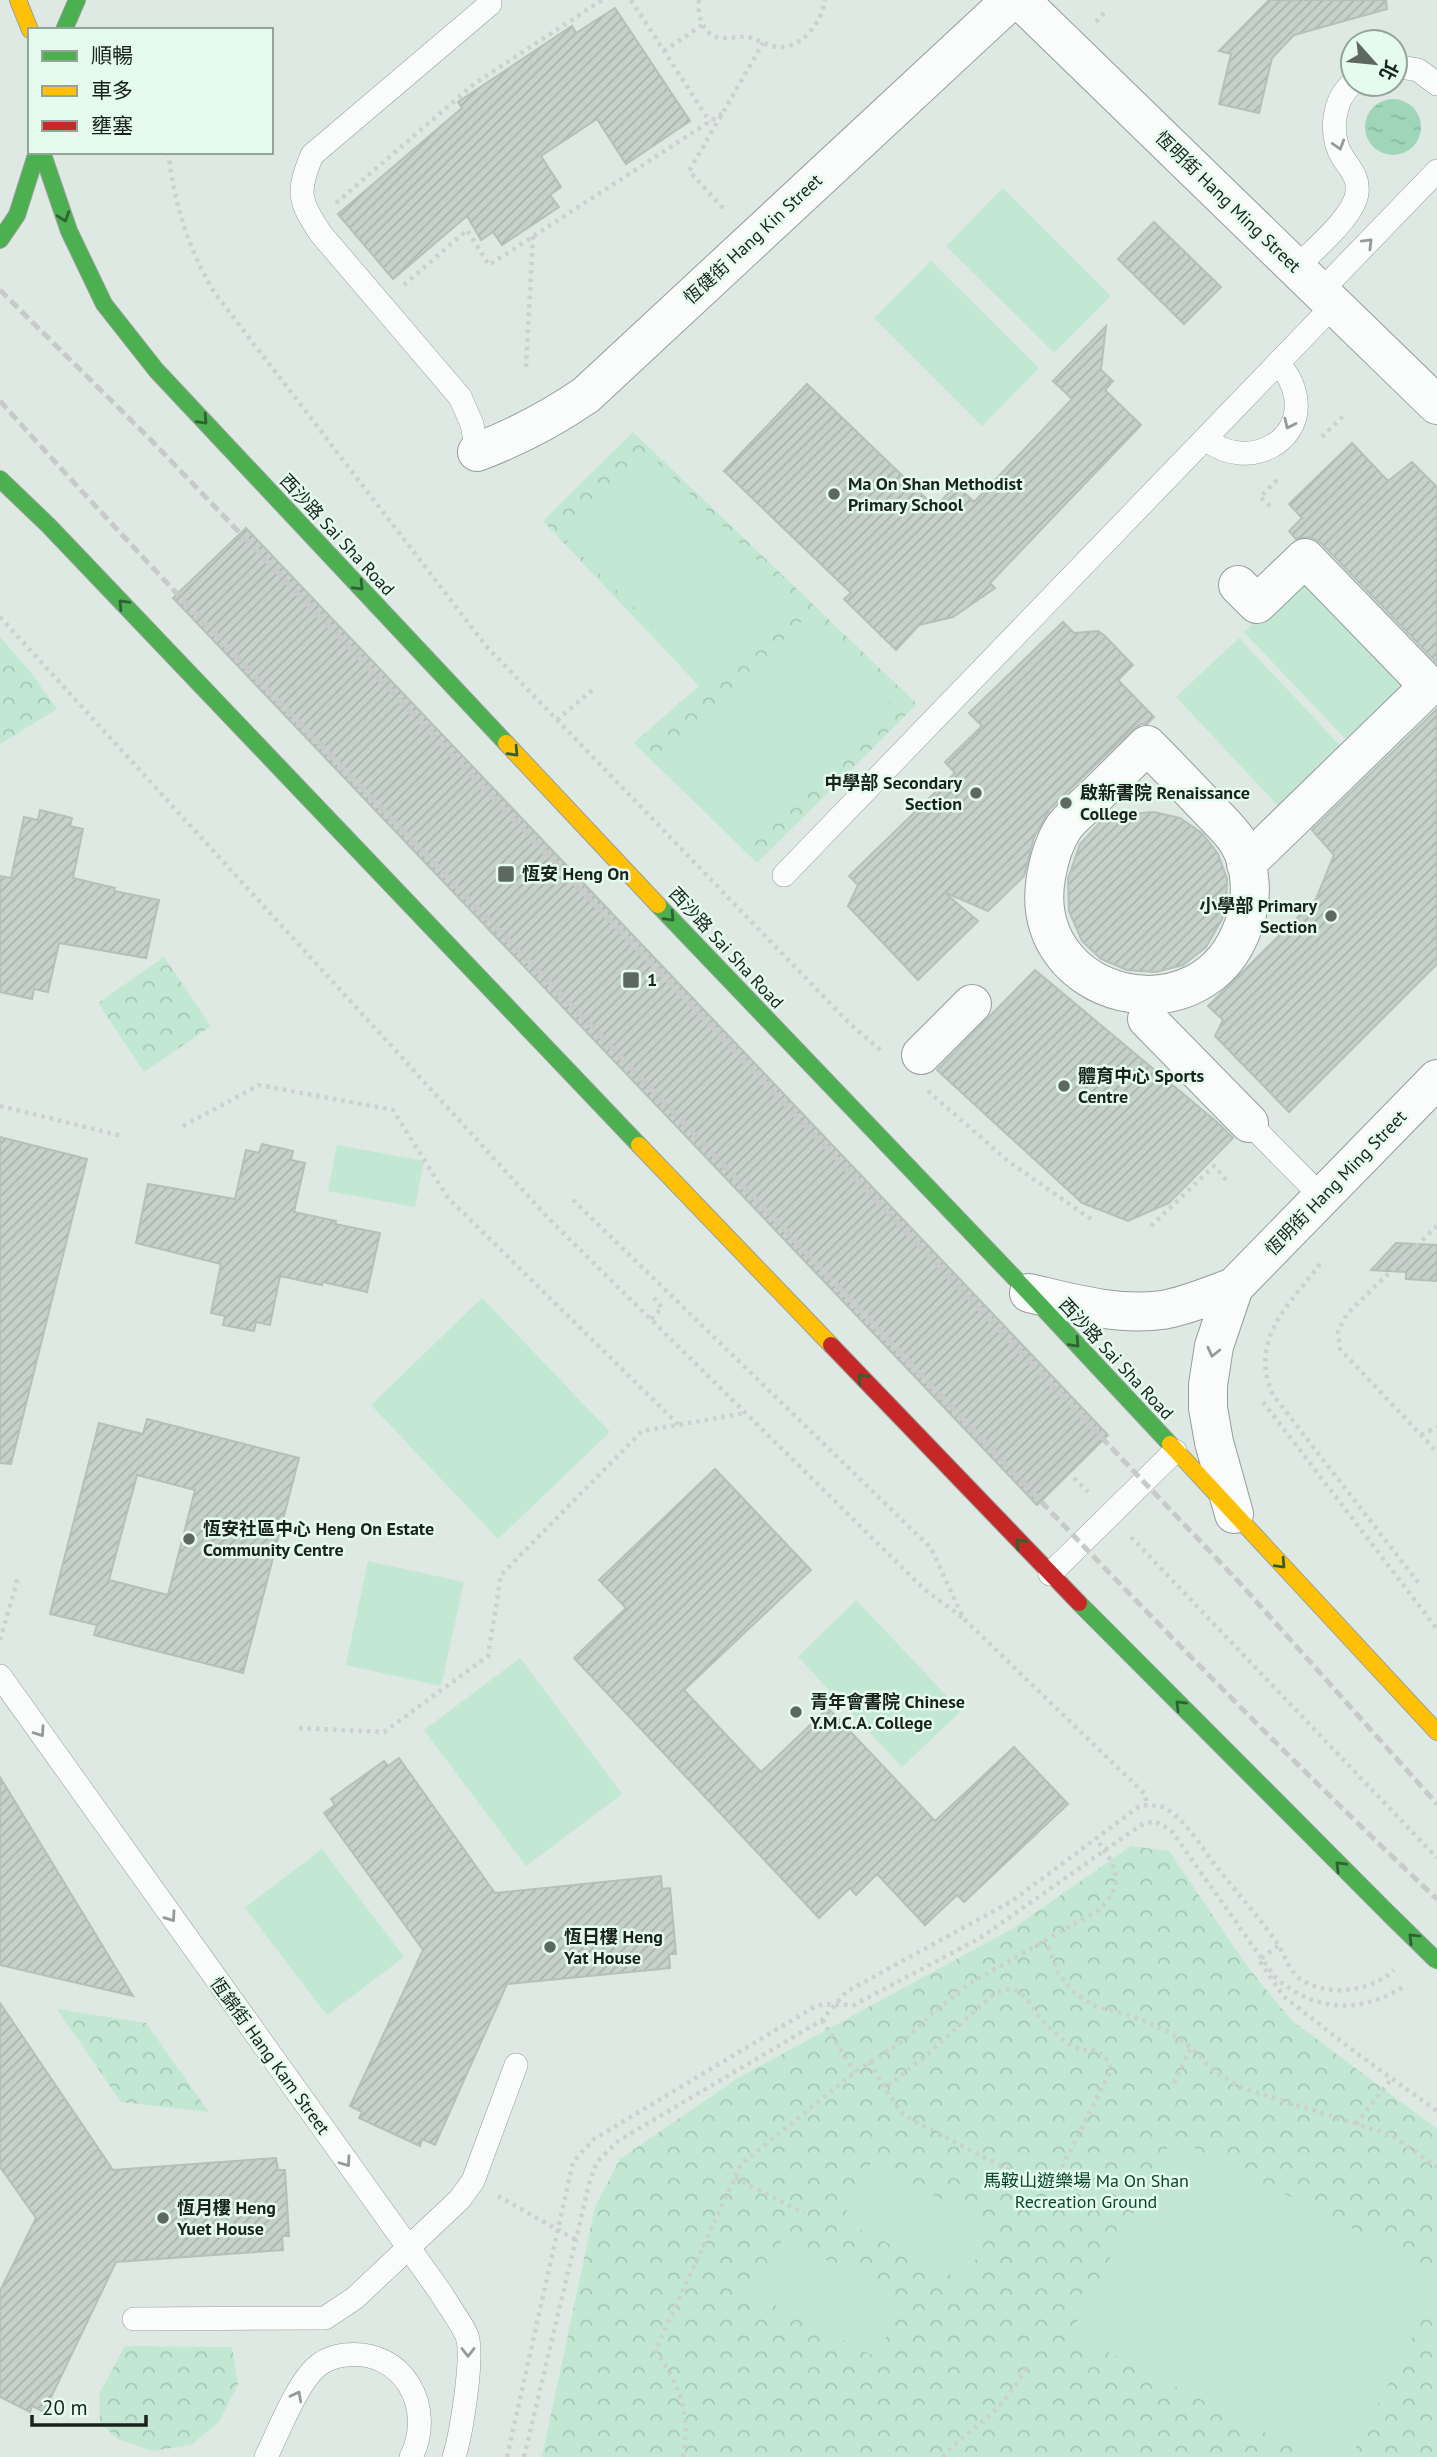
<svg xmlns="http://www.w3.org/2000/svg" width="1437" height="2457" font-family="'PT Sans','Noto Sans TC',sans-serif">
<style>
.forest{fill:url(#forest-crowns)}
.pitch{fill:#c2e8d3}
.water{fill:url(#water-ripples)}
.building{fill:url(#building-hatch);stroke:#b6c0ba;stroke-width:2;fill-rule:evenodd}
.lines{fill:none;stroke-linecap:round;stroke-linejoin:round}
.lane-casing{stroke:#959e99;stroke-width:24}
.street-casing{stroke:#959e99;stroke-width:40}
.fast-casing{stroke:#959e99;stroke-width:18}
.slow-casing{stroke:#959e99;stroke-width:18}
.jam-casing{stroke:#959e99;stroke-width:18}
.path{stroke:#ccd0ce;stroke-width:4.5;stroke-dasharray:3.5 5;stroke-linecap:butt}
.lane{stroke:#fafcfb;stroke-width:23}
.street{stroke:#fafcfb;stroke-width:38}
.fast{stroke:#4caf50;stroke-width:16}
.slow{stroke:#ffc107;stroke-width:16}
.jam{stroke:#c62828;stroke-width:16}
.rail{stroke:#c7cac8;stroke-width:5;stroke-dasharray:10 5;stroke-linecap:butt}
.fast-bridge-casing{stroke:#959e99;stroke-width:18;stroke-linecap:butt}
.fast-bridge{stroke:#4caf50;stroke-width:16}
.oneway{stroke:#959a98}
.oneway2{stroke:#306134}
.poi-dot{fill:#5e6863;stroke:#e5fbee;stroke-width:2.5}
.labels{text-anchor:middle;stroke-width:5;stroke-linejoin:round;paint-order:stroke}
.street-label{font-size:18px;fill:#1a221e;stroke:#e5fbee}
.poi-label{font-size:18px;font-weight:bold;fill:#1a221e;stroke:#e5fbee;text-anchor:start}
.park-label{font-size:18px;fill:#09462d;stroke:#e5fbee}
</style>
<defs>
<pattern id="forest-crowns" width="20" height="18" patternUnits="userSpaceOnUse" patternTransform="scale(1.75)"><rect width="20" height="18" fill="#c2e8d3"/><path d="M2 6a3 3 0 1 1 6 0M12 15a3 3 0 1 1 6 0" fill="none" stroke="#a6c7b5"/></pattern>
<pattern id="water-ripples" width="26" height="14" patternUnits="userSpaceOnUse" patternTransform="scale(1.75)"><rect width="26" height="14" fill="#9fd6b9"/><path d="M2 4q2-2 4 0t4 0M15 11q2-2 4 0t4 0" fill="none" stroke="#88b79f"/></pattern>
<pattern id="building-hatch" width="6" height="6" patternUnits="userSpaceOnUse" patternTransform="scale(1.75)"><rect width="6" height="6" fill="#c7d1cb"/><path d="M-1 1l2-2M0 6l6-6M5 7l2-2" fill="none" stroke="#aab3ae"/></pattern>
</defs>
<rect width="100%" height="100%" fill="#dde9e2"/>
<!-- forest -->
<path class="forest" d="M633 432 917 704 757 863 634 743 699 686 543 521Z
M0 637 29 670 57 709 0 744Z
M164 957 211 1026 144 1072 98 1003Z
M1131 1846 1169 1851 1247 1966 1291 2020 1437 2129V2457H542L595 2207 620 2159 738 2078 1012 1929Z
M57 2009 146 2023 209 2112 121 2102Z
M125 2346 232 2347 238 2384 219 2422 191 2445 152 2451 118 2439 100 2423 99 2394Z"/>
<!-- pitch -->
<path class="pitch" d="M1003 188 1111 296 1054 353 946 246Z
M931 261 1039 368 982 426 874 318Z
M651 456 798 600 714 686 567 541Z
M1307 573 1415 688 1353 747 1244 632Z
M808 615 893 699 748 847 663 763Z
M1239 638 1347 753 1284 812 1176 697Z
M337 1145 424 1161 415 1207 328 1191Z
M482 1298 610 1432 498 1539 371 1405Z
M368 1561 464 1582 441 1686 346 1665Z
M856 1600 961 1711 902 1767 798 1657Z
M520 1658 622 1794 526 1866 424 1730Z
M322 1849 404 1957 327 2015 245 1908Z
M1173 2137 1437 2272V2290L1351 2457H1313L1071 2333Z
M871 2163 993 2226 964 2282 842 2220Z
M783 2238 905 2300 876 2357 754 2295Z"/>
<!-- water -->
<path class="water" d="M1365 127a28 28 0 1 1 56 0a28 28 0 1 1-56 0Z"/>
<!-- building -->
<path class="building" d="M1269 0H1386L1387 9 1294 35 1272 58 1259 113 1219 104 1231 54 1219 51Z
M615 8 690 121 626 164 597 119 541 156 561 187 550 195 559 207 502 245 493 232 481 240 467 216 393 279 338 214 462 108 458 102 572 26 576 33Z
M1154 222 1221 287 1184 324 1118 259Z
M1106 326 1101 370 1113 381 1105 390 1141 425 990 583 995 588 953 617 919 625 896 650 844 599 851 593 724 471 807 384 935 507 956 485 974 502 1072 399 1053 381Z
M1352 443 1388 481 1412 462 1437 487V663L1321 543 1310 537 1296 539 1289 531 1302 518 1289 504Z
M246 528 1108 1435 1037 1505 173 598Z
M1063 622 1074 633 1098 631 1105 636 1133 665 1118 680 1154 717 1147 724H1141L1132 730 1050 809 1034 837 1024 876 988 911 944 892 978 921 918 980 848 906 858 885 849 876 955 773 945 762 982 726 969 713Z
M1437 709V964L1289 1112 1215 1036 1223 1020 1208 1006 1316 899 1334 855 1312 830Z
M40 810 72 818 70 826 83 829 73 878 115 888 114 891 159 900 146 958 59 943 48 992 34 989 32 999 0 992V876L11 878 24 817 38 820Z
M1154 812 1180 818 1203 834 1218 854 1227 879 1226 904 1222 919 1206 947 1183 965 1156 972 1127 970 1101 959 1082 941 1069 911 1068 879 1080 844 1106 816Z
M1035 970 1218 1123 1233 1138 1169 1203 1128 1221 1082 1203 937 1070Z
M0 1137 87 1159 11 1464 0 1463Z
M262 1144 293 1151 291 1160 305 1163 294 1212 336 1221 335 1224 380 1233 367 1292 323 1282 322 1285 280 1276 270 1325 256 1322 254 1331 223 1325 225 1316 211 1313 221 1264 136 1243 148 1184 235 1199 246 1150 259 1153Z
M1396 1243 1437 1245V1281L1406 1279V1272L1371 1270Z
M147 1419 299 1458 243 1673 94 1635 97 1625 50 1614 99 1423 143 1434ZM137 1475 195 1490 168 1595 109 1580Z
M715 1469 811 1570 684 1690 761 1772 828 1708 935 1821 1014 1747 1068 1804 964 1902 957 1895 925 1925 877 1874 856 1895 850 1888 819 1918 574 1658 626 1608 599 1580Z
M399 1758 495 1893 661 1876 662 1889 670 1888 676 1954H669L670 1968 507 1984 435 2145 422 2139 420 2146 359 2118 362 2112 350 2106 423 1950 324 1813 335 1805 331 1799 384 1761 388 1766Z
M0 1777 133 1996 0 1965Z
M0 2003 113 2170 276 2158 278 2170H285L289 2236H282L283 2250 116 2262 44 2412 32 2406 30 2412 0 2397V2291L36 2218 0 2167Z"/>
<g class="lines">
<defs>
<path id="lane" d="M1395 66 1418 70 1437 84
M1296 268C1313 250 1354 217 1357 193 1359 178 1351 170 1343 158 1329 136 1332 100 1353 83
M1320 292 1437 171
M1207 440C1247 472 1309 442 1294 390 1291 379 1285 371 1278 363
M477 452 472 424 460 397 321 234C298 200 297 192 312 155L490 4
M784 875 1334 305
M1249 1123 1322 1197
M1050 1574 1175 1451
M0 1676 441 2293C449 2307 461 2322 467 2336 474 2357 461 2435 454 2457
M134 2319 325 2318 355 2298 460 2199 473 2181 516 2065
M266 2457C278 2433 299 2378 320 2364 327 2359 337 2356 345 2355 403 2348 436 2408 411 2457"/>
<path id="street" d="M1020 0 1437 405
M477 452C517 437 551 419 586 395L1011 0
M1238 585 1257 604 1305 558 1429 686 1246 864
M1147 745C1166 764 1184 783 1203 803 1214 815 1229 828 1238 842 1252 866 1253 899 1244 924 1204 1044 1025 1000 1046 877 1049 859 1054 842 1064 827 1070 818 1082 809 1090 801 1109 783 1128 764 1147 745Z
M1147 1019 1249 1123
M921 1055 972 1004
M1029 1293C1072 1303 1117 1316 1162 1310 1187 1306 1211 1295 1234 1287
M1234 1514 1214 1442 1208 1408V1385L1214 1346 1234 1287 1437 1079"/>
<path id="fast" d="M64 30 77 0
M42 152 69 231 104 304 156 370 506 743
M0 240 17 215 37 152
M0 479 49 526 639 1145
M658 905 1029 1293 1170 1444
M1079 1603 1389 1914"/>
<path id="slow" d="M18 0 30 30
M506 743 658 905
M639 1145 831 1345
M1170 1444 1437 1732"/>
<path id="jam" d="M831 1345 1079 1603"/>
</defs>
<!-- lane casing -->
<use href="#lane" class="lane-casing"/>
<!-- street casing -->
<use href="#street" class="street-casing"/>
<!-- fast casing -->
<use href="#fast" class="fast-casing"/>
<!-- slow casing -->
<use href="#slow" class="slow-casing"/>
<!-- jam casing -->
<use href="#jam" class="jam-casing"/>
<!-- path -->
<path class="path" d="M631 0 710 122
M699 0C697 18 704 39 726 38 734 38 740 36 748 37 758 39 768 47 779 47 803 48 822 21 825 0
M1096 22 1104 13
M664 51 702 25
M168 152C175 205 187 246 214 292L486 646 849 1023 884 1053
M336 203 474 84 602 0
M723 208 689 171 763 43
M404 285 467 230 489 265 723 113
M526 367 533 236
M1322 437 1346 413
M1270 506 1260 497 1280 477
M0 617 551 1221 924 1589 963 1618
M557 720 596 687
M928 1091 1008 1161 1092 1220
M0 1106 122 1136
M183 1126 259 1085 393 1110 448 1198 679 1425
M573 1200 931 1548 963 1618 1145 1794 1147 1805
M1151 1226 1214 1166 1228 1182
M1437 1226 1347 1314 1338 1331 1340 1349 1437 1452
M1320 1264C1289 1305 1248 1340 1273 1395L1420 1585
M651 1319 662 1308 654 1298
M1263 1402 1437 1629
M1421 1435 1437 1427
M1074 1478 1088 1492
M1131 1537 1437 1858
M0 1640 18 1578
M299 1728 384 1732 488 1656 501 1575 642 1431 746 1413
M1045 1939 1058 1973 1073 1991 1092 2005 1140 2019 1167 2031 1191 2047 1213 2070 1240 2087 1391 2135 1437 2167
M1278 1946 1259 1960 1283 1996 1359 2055 1437 2111
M822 2020 855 2072
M869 2062C881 2081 891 2100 905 2116L1033 2183 1047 2184 1058 2175 1111 2070 1105 2055 1091 2049 1083 2051C1068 2044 1054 2034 1043 2021 1026 2001 1019 1976 989 1998L927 2055 885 2088
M1174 2083 1191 2047
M1356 2124 1392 2078
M735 2178 804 2213
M498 2196 576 2240
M507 2457 573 2162 594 2139 814 2007 823 2004 854 2005 980 1938 1141 1825 1154 1821 1171 1830 1274 1976C1313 2012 1361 2015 1406 1985
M524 2457 590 2180 597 2162 618 2141 822 2020 846 1992 1012 1901 1141 1805C1151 1806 1159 1804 1167 1809 1187 1822 1202 1848 1216 1866 1237 1893 1260 1918 1279 1946 1285 1956 1290 1971 1299 1978 1326 1998 1370 1992 1394 1970
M683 2457C691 2416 680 2383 655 2351L741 2164 855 2072 903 2041 936 2010 972 1982 1099 1910C1127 1881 1116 1868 1096 1838
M943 2457C957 2439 976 2429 992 2413 1007 2399 1018 2382 1028 2365"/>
<!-- lane -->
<use href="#lane" class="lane"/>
<!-- street -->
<use href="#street" class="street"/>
<!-- fast -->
<use href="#fast" class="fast"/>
<!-- slow -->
<use href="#slow" class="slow"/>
<!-- jam -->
<use href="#jam" class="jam"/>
<!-- rail -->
<path class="rail" d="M0 290 151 440 651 963 1238 1581 1437 1804
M0 401C225 652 464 891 696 1136 940 1393 1179 1656 1437 1899"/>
<defs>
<path id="fast-bridge" d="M1389 1914 1437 1961"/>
</defs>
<!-- fast-bridge casing -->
<use href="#fast-bridge" class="fast-bridge-casing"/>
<!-- fast-bridge -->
<use href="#fast-bridge" class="fast-bridge"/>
</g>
<!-- one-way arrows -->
<defs><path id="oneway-chevron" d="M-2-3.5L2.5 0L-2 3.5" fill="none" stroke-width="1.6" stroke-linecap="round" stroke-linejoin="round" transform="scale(1.75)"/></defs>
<g class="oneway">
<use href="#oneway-chevron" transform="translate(1339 145) rotate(73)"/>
<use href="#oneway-chevron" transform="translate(1368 243) rotate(-45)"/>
<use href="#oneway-chevron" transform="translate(1289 424) rotate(115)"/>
<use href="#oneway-chevron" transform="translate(1213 1352) rotate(103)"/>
<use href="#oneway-chevron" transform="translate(40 1732) rotate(55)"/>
<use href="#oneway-chevron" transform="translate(171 1917) rotate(55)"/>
<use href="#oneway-chevron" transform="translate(346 2162) rotate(54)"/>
<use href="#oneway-chevron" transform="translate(468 2352) rotate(90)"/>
<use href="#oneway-chevron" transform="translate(297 2396) rotate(-62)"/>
</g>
<g class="oneway2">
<use href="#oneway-chevron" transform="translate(64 217) rotate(71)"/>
<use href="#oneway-chevron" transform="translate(203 420) rotate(47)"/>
<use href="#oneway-chevron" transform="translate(359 586) rotate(47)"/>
<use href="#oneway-chevron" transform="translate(123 604) rotate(-133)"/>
<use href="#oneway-chevron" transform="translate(514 752) rotate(47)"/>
<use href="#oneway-chevron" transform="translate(670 917) rotate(47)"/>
<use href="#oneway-chevron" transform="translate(1075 1343) rotate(47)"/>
<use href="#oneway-chevron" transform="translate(862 1378) rotate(-134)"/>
<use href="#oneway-chevron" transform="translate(1020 1543) rotate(-134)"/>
<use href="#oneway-chevron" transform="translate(1281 1564) rotate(47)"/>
<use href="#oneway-chevron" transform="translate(1180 1705) rotate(-135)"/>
<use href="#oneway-chevron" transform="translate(1340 1866) rotate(-135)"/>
<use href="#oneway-chevron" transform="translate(1413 1938) rotate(-135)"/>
</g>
<!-- markers -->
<g class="poi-dot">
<circle cx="834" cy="494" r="7"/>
<circle cx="976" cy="793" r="7"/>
<circle cx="1066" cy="803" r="7"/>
<rect x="497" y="865" width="18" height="18" rx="3.5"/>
<circle cx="1331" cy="916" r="7"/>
<rect x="622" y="971" width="18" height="18" rx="3.5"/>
<circle cx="1064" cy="1086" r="7"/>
<circle cx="189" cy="1539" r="7"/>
<circle cx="796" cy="1712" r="7"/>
<circle cx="550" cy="1947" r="7"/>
<circle cx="163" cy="2218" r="7"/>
</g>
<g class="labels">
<!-- street labels -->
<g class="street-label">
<text transform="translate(1228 202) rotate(44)" y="6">恆明街 Hang Ming Street</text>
<text transform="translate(753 239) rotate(-43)" y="6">恆健街 Hang Kin Street</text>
<text transform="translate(337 535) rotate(47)" y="6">西沙路 Sai Sha Road</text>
<text transform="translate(726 948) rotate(47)" y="6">西沙路 Sai Sha Road</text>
<text transform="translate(1336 1183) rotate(-46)" y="6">恆明街 Hang Ming Street</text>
<text transform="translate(1116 1359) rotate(47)" y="6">西沙路 Sai Sha Road</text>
<text transform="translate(270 2056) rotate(54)" y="6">恆錦街 Hang Kam Street</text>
</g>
<!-- poi labels -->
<g class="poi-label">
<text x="848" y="490">Ma On Shan Methodist<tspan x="848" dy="21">Primary School</tspan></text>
<text x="962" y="789" text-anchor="end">中學部 Secondary<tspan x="962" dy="21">Section</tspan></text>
<text x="1080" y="799">啟新書院 Renaissance<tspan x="1080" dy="21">College</tspan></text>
<text x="522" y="880">恆安 Heng On</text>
<text x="1317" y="912" text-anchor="end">小學部 Primary<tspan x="1317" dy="21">Section</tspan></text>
<text x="647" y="986">1</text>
<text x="1078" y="1082">體育中心 Sports<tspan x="1078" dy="21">Centre</tspan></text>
<text x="203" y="1535">恆安社區中心 Heng On Estate<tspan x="203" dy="21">Community Centre</tspan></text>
<text x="810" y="1708">青年會書院 Chinese<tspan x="810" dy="21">Y.M.C.A. College</tspan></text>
<text x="564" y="1943">恆日樓 Heng<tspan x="564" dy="21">Yat House</tspan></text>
<text x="177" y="2214">恆月樓 Heng<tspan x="177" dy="21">Yuet House</tspan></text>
</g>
<!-- park labels -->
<g class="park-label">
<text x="1086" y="2187">馬鞍山遊樂場 Ma On Shan<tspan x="1086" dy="21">Recreation Ground</tspan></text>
</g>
</g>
<!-- legend -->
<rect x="28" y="28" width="245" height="126" fill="#e5fbee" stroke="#94a49b" stroke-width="2"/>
<rect x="42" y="51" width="35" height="10" fill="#4caf50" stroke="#94a49b" stroke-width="2"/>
<text x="91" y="63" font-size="21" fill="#1a221e">順暢</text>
<rect x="42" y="86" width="35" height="10" fill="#ffc107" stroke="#94a49b" stroke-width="2"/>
<text x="91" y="98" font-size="21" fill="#1a221e">車多</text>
<rect x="42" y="121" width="35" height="10" fill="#c62828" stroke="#94a49b" stroke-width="2"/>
<text x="91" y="133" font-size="21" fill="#1a221e">壅塞</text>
<!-- north arrow -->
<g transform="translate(1374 63) rotate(117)"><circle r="33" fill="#e5fbee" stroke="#94a49b" stroke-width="2"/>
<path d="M0-5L12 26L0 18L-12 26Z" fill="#5e6863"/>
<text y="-10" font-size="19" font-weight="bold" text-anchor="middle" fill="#1a221e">北</text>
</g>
<!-- scale -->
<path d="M32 2415v10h114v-10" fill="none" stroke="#1a221e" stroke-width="3.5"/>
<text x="42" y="2415" font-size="21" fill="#1a221e" stroke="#e5fbee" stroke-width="5" paint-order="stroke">20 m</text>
</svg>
